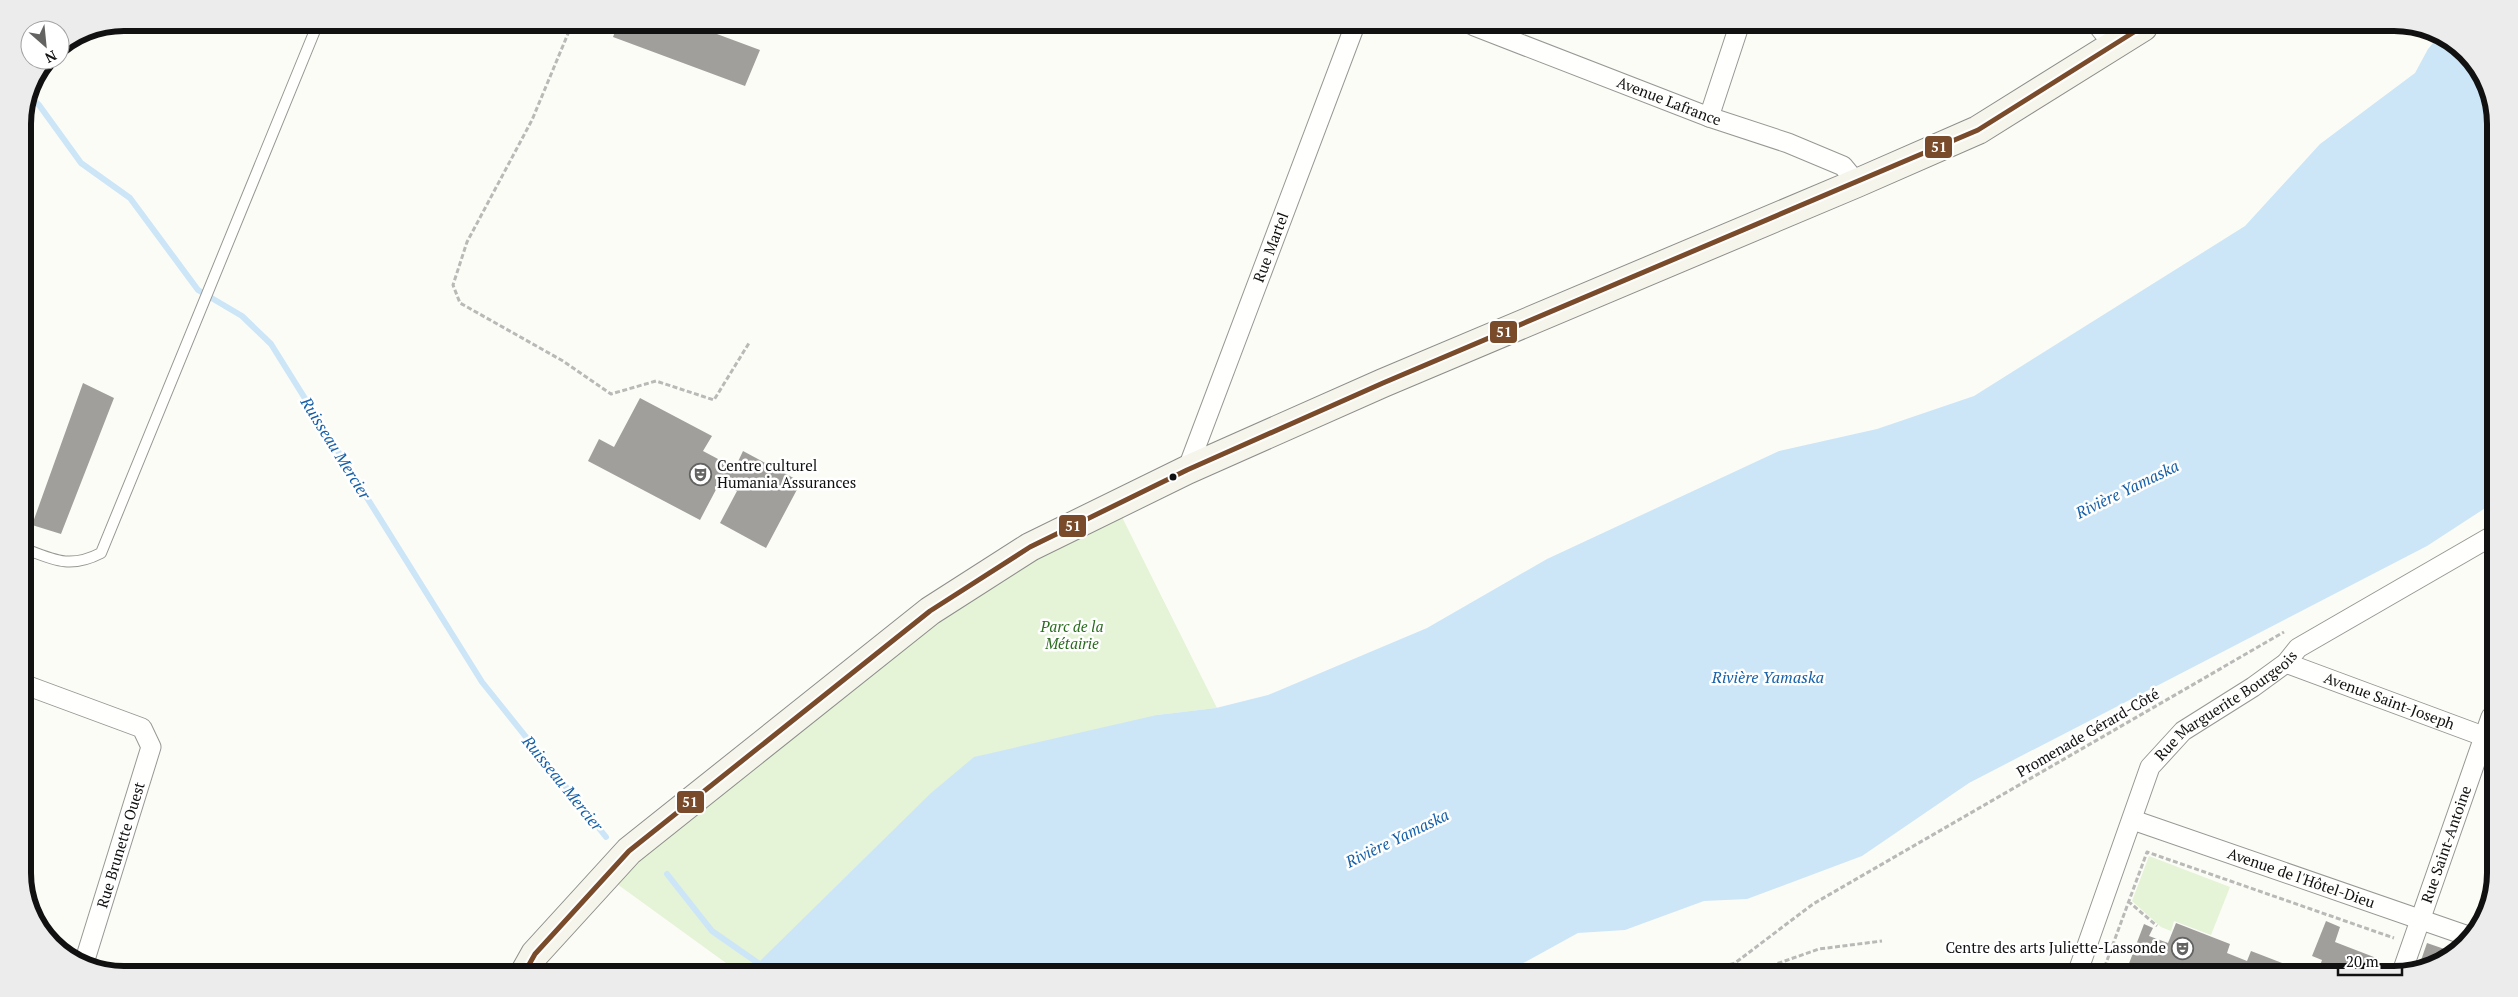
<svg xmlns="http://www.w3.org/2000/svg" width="2518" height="997" font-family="'PT Serif',serif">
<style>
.green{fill:#e5f3d7}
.water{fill:#cce6f8}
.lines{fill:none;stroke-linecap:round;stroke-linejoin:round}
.stream{stroke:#cce6f8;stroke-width:6}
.building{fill:#a09f9c}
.lane-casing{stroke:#979795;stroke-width:12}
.street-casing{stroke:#979795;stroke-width:21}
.secondary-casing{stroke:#8d8d8b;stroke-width:30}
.path{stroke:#b9b9b8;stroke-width:3;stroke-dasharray:5 2.5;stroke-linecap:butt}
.lane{stroke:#fffffe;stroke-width:10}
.street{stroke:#fffffe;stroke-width:19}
.secondary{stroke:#f6f5eb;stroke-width:28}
.bus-1-casing{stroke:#fff;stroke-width:9}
.bus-1{stroke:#7a4b2a;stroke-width:5}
.bus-dot{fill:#111;stroke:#fff;stroke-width:2}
.labels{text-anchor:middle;stroke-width:5;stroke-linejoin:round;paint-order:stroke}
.street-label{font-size:15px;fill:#111;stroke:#fff}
.poi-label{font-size:15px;fill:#111;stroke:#fff;text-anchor:start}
.park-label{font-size:15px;font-style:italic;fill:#2a6c1e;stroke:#fff}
.water-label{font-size:16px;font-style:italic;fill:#1560a8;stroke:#fff}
.rim{fill:none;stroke:#111;stroke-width:6}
.line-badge{stroke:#fff;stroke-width:2}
.badge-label{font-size:14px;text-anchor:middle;font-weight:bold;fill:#fff}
</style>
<rect width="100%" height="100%" fill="#fcfcf7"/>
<!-- green -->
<path class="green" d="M1116 505 1217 708 1157 715 759 971H737L606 876 840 682Z
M2149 856 2230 887 2211 935 2174 921 2171 931 2161 927 2132 901Z"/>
<!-- water -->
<path class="water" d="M2438 37 2475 63 2495 118 2493 503 2427 546 1969 783 1862 856 1747 899 1704 901 1625 930 1578 933 1507 972 754 971 758 963 931 793 974 757 1157 715 1216 708 1268 695 1427 628 1547 559 1779 451 1877 429 1974 396 2245 226 2320 144 2415 73 2428 49Z"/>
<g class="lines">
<!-- stream -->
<path class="stream" d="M28 95 39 105 81 163 130 198 198 290 242 316 271 344 482 682 606 837
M667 874 712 931 758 963"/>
</g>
<!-- building -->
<path class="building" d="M618 24H690L760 50 745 86 613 37Z
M83 383 114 398 61 534 32 525Z
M640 398 712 436 703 451 735 468 743 451 801 482 766 548 720 523 737 491 720 482 700 520 588 461 599 439 614 447Z
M2326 921 2340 927 2335 942 2379 959 2373 974H2317L2322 960 2312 956Z
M2176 923 2230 944 2227 953 2247 961 2251 951 2311 974H2125L2144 924 2153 928 2149 936 2168 943Z
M2427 943 2456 953 2419 966Z"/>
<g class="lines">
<defs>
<path id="lane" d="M23 548C54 560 70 569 101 553L318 23"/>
<g id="street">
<path id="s1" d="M1474 26 1709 117 1788 143 1843 166 1857 183"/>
<path d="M2099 27 2115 47"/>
<path d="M1709 117 1739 26"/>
<path id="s2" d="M1187 470 1355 25"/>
<path id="s3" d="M2286 663 2491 739"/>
<path d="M23 684 142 728 151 747 84 963"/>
<path id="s4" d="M2133 820 2468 936"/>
<path id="s5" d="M2402 972 2491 717"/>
<path id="s6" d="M2077 974 2150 767 2183 731 2253 687 2286 663 2298 648 2492 536"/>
</g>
<path id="secondary" d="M526 970 535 954 629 851 930 611 1030 547 1187 470 1383 383 1857 183 1978 130 2143 27"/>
</defs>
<!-- lane casing -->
<use href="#lane" class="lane-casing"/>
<!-- street casing -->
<use href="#street" class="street-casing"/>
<!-- secondary casing -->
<use href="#secondary" class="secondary-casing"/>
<!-- path -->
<path class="path" d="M572 24 532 120 467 242 453 285 460 303 563 361 611 394 656 381 714 400 749 343
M2128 901 2157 926
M1735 964 1756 971 1819 949 1882 941
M1701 973 1735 963 1813 904 2284 632
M2102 974 2147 852 2394 938"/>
<!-- lane -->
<use href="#lane" class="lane"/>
<!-- street -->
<use href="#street" class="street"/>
<!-- secondary -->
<use href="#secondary" class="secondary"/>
<defs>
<path id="bus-1" d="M526 970 535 954 629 851 930 611 1030 547 1187 470 1383 383 1978 130 2142 27"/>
</defs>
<!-- bus-1 casing -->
<use href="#bus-1" class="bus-1-casing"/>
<!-- bus-1 -->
<use href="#bus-1" class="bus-1"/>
</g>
<!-- icons -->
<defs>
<symbol id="theatre-ring" viewBox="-11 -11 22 22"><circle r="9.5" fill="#fff" stroke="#636362" stroke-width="1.5"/><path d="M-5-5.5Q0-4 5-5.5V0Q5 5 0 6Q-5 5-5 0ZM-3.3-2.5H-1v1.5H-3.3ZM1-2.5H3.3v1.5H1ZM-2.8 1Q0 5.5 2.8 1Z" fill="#636362"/></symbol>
</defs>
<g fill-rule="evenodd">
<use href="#theatre-ring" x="688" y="462" width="25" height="25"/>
<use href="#theatre-ring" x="2170" y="936" width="25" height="25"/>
</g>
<!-- markers -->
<circle class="bus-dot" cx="1173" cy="477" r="4.5"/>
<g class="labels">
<!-- street labels -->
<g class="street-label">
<text dy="5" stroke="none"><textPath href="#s1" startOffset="209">Avenue Lafrance</textPath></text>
<text dy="5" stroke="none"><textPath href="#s2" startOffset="238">Rue Martel</textPath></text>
<text dy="5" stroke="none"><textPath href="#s3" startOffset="110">Avenue Saint-Joseph</textPath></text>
<text dy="5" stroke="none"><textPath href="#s6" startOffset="318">Rue Marguerite Bourgeois</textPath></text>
<text transform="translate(2088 733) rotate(-30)" y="5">Promenade Gérard-Côté</text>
<text dy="5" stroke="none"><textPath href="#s5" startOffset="135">Rue Saint-Antoine</textPath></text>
<text transform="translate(121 845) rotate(-73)" y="5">Rue Brunette Ouest</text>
<text dy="5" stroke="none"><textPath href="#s4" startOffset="178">Avenue de l'Hôtel-Dieu</textPath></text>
</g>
<!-- poi labels -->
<g class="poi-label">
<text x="717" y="471">Centre culturel<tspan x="717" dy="17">Humania Assurances</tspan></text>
<text x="2166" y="953" text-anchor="end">Centre des arts Juliette-Lassonde</text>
</g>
<!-- park labels -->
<g class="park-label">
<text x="1072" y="632">Parc de la<tspan x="1072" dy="17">Métairie</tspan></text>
</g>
<!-- water labels -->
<g class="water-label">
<text transform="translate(336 448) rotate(58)" y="6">Ruisseau Mercier</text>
<text transform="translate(2127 489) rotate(-26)" y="6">Rivière Yamaska</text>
<text x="1768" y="683">Rivière Yamaska</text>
<text transform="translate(563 783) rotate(51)" y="6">Ruisseau Mercier</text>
<text transform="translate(1397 838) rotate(-26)" y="6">Rivière Yamaska</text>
</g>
</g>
<!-- crop -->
<path d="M0 0H2518V997H0ZM124 31H2394A93 93 0 0 1 2487 124V873A93 93 0 0 1 2394 966H124A93 93 0 0 1 31 873V124A93 93 0 0 1 124 31Z" fill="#ececec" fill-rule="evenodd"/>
<path class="rim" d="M124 31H2394A93 93 0 0 1 2487 124V873A93 93 0 0 1 2394 966H124A93 93 0 0 1 31 873V124A93 93 0 0 1 124 31Z"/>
<g class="line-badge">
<rect x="1924" y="135" width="29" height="24" rx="5" fill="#7a4b2a"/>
<rect x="1489" y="320" width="29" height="24" rx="5" fill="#7a4b2a"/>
<rect x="1058" y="514" width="29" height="24" rx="5" fill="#7a4b2a"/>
<rect x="676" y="790" width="29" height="24" rx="5" fill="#7a4b2a"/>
</g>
<g class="badge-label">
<text x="1939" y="152">51</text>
<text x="1504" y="337">51</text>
<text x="1073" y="531">51</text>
<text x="690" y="807">51</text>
</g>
<!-- north arrow -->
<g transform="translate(45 45) rotate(153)"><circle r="24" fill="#ffffff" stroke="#a0a0a0"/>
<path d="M0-4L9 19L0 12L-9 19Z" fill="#636362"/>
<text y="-8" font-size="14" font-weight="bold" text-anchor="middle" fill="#111111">N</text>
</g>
<!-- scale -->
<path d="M2338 967v8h64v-8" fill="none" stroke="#111111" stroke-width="2.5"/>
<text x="2346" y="967" font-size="15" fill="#111111" stroke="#ffffff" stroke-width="4" paint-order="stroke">20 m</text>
</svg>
